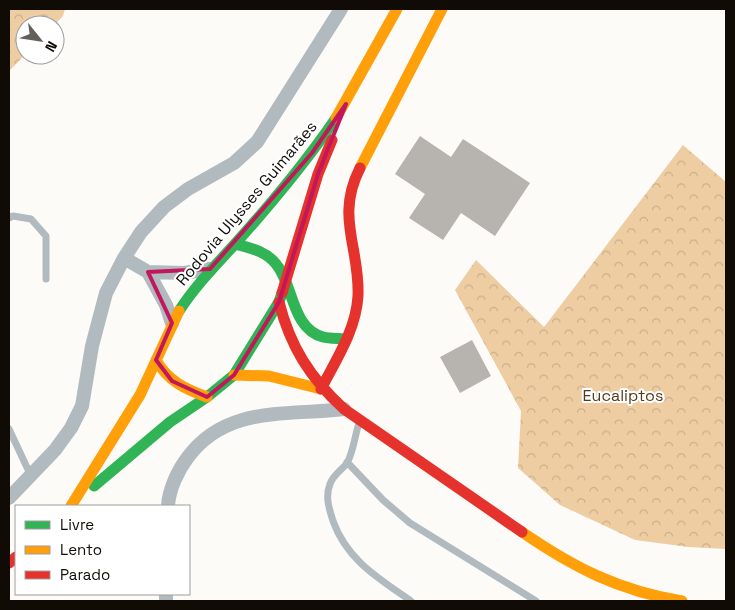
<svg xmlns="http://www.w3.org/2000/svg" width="735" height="610" font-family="'Space Grotesk',sans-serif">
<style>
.forest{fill:url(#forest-crowns)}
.building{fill:#b7b4af}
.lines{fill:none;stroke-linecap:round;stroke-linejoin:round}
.lane{stroke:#b1babf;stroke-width:7}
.street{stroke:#b1babf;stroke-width:14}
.fast{stroke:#30b455;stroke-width:11}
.slow{stroke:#ff9f0a;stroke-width:11}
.jam{stroke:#e5322d;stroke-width:11}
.marked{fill:none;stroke:#c2185b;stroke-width:4;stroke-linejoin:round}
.labels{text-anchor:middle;stroke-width:4;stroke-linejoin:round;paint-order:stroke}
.street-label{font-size:16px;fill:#100b05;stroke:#fff}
.park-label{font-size:16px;fill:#533a1b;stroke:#fff}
</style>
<defs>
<pattern id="forest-crowns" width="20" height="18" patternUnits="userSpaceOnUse" patternTransform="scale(1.25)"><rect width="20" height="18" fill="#eecda3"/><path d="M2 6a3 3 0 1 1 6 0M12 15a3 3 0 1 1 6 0" fill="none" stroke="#cbaf8b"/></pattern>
</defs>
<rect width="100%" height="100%" fill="#fdfbf8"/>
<!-- forest -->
<path class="forest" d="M9 9H65L63 16 54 25H25V55L9 71Z
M683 145 726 182V549L688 547 635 540 560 505 518 468 521 411 455 290 476 260 544 327Z"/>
<!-- building -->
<path class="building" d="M420 136 451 157 463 139 530 183 495 236 461 213 443 240 409 218 425 194 395 174Z
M472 340 491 376 460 393 440 357Z"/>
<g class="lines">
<!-- lane -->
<path class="lane" d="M9 218 13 216 31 219 46 236V279
M359 423C355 435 353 453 347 463 342 470 333 475 330 484 325 497 329 508 333 521 347 560 378 578 411 601
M9 429 31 476
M347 462 383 500 410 523 536 601"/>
<!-- street -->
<path class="street" d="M124 258 148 272 166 305 172 323
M148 272 184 273 209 269
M9 498 55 450 71 428 82 406 92 346 106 293 124 258 141 232 164 207 188 189 234 163 257 142 341 9
M168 506C169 489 178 470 188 457 227 405 287 416 344 409
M166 594V601"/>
<!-- fast -->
<path class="fast" d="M235 244C250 248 266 251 276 264 294 285 291 328 323 337 330 339 339 338 346 339
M179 311C195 286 215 266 235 244 271 204 306 162 336 118
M94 486 170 422 207 397 234 375 279 302 282 293"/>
<!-- slow -->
<path class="slow" d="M336 118 397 9
M360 168 442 9
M156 360C168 381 185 389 207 397
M234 375 269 376 321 389
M71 506 140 395 179 311
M522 532C573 567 619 591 682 601"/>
<!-- jam -->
<path class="jam" d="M282 293 318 174 332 140
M279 302C290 346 310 378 344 409L522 532
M321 389C336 360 356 330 358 296 360 247 335 217 360 168
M9 563 16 557"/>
</g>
<!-- marked area -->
<path class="marked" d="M346 104 318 174 279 302 234 375 207 397 172 381 156 360 172 323 148 272 210 269 312 153Z"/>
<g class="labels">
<!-- street labels -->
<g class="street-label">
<text transform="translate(246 203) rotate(-50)" y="6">Rodovia Ulysses Guimarães</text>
</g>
<!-- park labels -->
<g class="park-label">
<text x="623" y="401">Eucaliptos</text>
</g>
</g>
<!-- border -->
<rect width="735" height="610" fill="none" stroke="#100b05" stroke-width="20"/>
<!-- legend -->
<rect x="15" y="505" width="175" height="90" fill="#ffffff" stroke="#9f9d9b"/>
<rect x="25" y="521" width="25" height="8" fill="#30b455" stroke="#9f9d9b"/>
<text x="60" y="530" font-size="15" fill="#100b05">Livre</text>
<rect x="25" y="546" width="25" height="8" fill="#ff9f0a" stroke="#9f9d9b"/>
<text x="60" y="555" font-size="15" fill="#100b05">Lento</text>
<rect x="25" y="571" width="25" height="8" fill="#e5322d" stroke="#9f9d9b"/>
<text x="60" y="580" font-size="15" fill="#100b05">Parado</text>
<!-- north arrow -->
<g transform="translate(40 40) rotate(120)"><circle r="24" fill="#ffffff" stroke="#9f9d9b"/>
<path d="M0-4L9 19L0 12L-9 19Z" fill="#635f5a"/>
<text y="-8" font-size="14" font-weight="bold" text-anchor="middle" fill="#100b05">N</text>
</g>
</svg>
